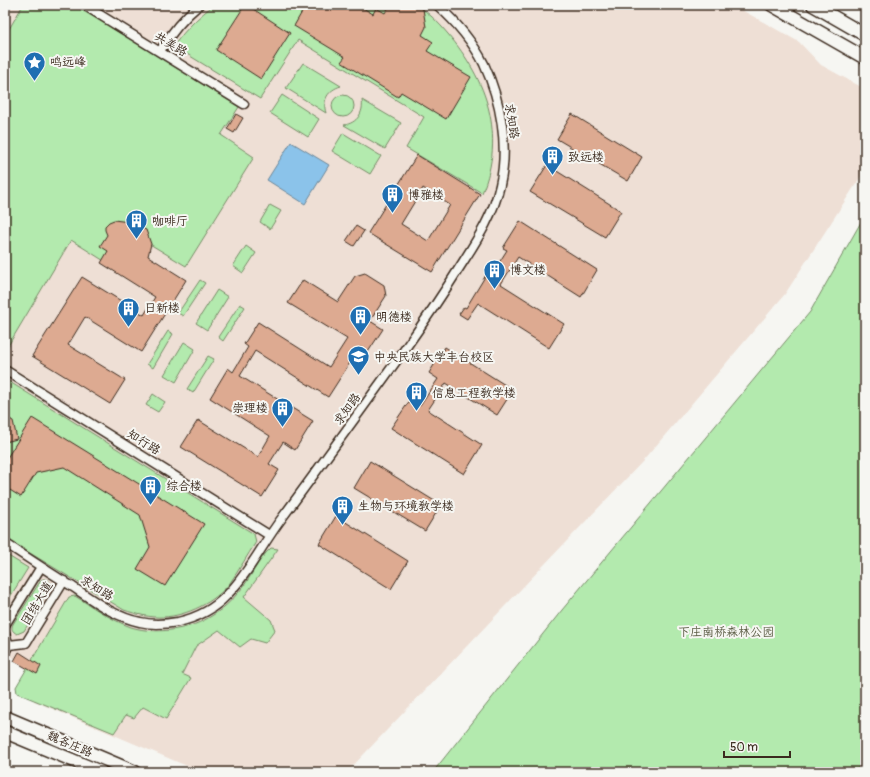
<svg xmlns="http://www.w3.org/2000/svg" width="870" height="777" font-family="Pangolin,'LXGW WenKai TC',sans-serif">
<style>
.built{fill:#eedfd5}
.green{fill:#b3eaae;stroke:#778a66}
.water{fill:#8bc3ea;stroke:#6b8698}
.building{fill:#ddaa91;stroke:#3b2a1e;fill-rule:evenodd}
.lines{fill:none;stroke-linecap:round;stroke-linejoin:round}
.minor-casing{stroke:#3b2a1e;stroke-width:11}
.secondary-casing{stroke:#3b2a1e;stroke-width:15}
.minor{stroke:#f6f6f2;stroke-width:8}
.secondary{stroke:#f6f6f2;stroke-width:12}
.labels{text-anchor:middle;stroke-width:4;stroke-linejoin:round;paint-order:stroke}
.street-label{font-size:12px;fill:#3b2a1e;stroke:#f6f6f2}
.poi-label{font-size:12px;fill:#3b2a1e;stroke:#f6f6f2;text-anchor:start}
.park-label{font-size:12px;fill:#595a42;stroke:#f6f6f2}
</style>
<rect width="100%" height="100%" fill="#f6f6f2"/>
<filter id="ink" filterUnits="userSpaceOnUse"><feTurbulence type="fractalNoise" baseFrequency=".025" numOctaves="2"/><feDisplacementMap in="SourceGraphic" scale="8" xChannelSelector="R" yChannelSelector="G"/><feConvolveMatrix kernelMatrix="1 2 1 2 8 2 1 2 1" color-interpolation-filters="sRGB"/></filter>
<g filter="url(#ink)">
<!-- built -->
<path class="built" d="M5 5H733L799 42 821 65 865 89V170L785 294 643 461 347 772H201L34 701 35 670 5 653Z"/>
<!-- green -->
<path class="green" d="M23 5H75L239 107 221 135 254 157 186 266 130 232 109 264 71 240 5 351V36Z
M214 5H417C429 13 439 23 448 34 487 80 506 135 482 193L406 148 424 117 298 40 260 99 177 48 175 44C186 29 199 16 214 5Z
M303 63 341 86C328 90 322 100 326 113L286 88Z
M332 106a11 11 0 1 1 22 0a11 11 0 1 1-22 0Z
M282 95 319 119 308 137 270 113Z
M362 100 401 123 385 149 344 125C357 123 364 113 362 100Z
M343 133 381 156 370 174 332 151Z
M270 205 281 211 270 229 260 222Z
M865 215V761L854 772H433L562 610 810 312Z
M246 246 256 253 243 273 233 266Z
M200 280 205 283 183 316 178 313Z
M217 290 228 297 207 330 196 323Z
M240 304 245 307 223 341 218 337Z
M168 331 173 334 153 368 147 364Z
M184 342 195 349 176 382 164 375Z
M208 356 214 359 193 393 187 389Z
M5 379 254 534 256 542C247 556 239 570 230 583 215 602 187 616 163 617 150 618 136 614 124 610L5 538Z
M153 394 165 402 158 412 146 405Z
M271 548 278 549 244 597 271 620 275 630 265 643 251 639 240 647 219 630 196 646 182 674 191 678 166 719 143 707 134 718 126 715 114 733 17 693 16 687 69 597 75 596C93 607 111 620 131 627 157 635 191 630 213 615 223 609 231 601 238 593 251 579 257 560 271 548Z
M5 554 28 568 5 605Z
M43 579H46L51 583V586L24 631 17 634C12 631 11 629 13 624L41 580Z"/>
<!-- water -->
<path class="water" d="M291 142 329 165 305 204 267 180Z"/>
<!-- building -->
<path class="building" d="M245 5H247L290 33 261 79 216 50Z
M306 5H358L373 14 376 8 385 13 390 5H416L423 9 426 27 422 35 433 42 427 51 471 77 446 119 401 92 398 97 341 62 345 57 294 26Z
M236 114 243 118 234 133 227 129Z
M572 114 642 157 628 181 557 139Z
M417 155 480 194 432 272 368 233ZM423 188 450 205 428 241 401 224Z
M547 165 621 211 605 237 530 192Z
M114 220 129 222 146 230 151 244 148 256 186 280 141 352 85 317 68 345 125 380 110 404 32 356 82 277 144 315 155 297 101 263 108 251 100 246 107 235 105 230V226L109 222Z
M520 221 597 270 581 297 518 257 501 284 564 324 549 348 478 303 467 319 459 314 464 307 466 308 486 275 490 277 507 250 503 248Z
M356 226 364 231 354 246 346 241Z
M365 273 384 285 386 296 370 321 383 329 368 352 360 347 328 397 255 351 240 376 313 421 295 450 283 442 269 464 279 470 262 497 181 447 198 420 258 457 270 436 210 398 228 368 233 372 248 347 244 344 258 322 329 367 347 339 288 303 303 280 338 302 355 276Z
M445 347 513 390 497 415 446 383 428 410 482 445 464 474 391 428 410 400 420 406 438 379 429 373Z
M5 416 13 421 17 439 5 442Z
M32 418 204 524 165 586 137 569 150 547 140 515 64 467 36 473 21 497 5 487V461Z
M370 461 441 505 425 531 354 488Z
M336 516 408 561 391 589 319 544Z
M19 652 41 666 37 674 14 661Z"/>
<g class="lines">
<defs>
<path id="minor" d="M84 5 244 104
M160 51C171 33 183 18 199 5
M5 370 269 535
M5 543C28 558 50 573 73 587 94 601 115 617 140 622 152 625 166 624 178 622 196 618 214 609 227 595 249 573 263 543 282 518 322 464 361 410 400 356 422 325 443 294 463 262 479 237 494 213 500 185 509 146 501 101 484 64 473 42 456 22 437 5
M5 625 41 567
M5 634 9 645
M9 645 26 643 64 581
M5 652 9 645"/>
<path id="secondary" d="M772 5 865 58
M813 5 865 35
M5 717 135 772
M5 732 101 772"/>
</defs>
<!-- minor casing -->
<use href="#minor" class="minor-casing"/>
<!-- secondary casing -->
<use href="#secondary" class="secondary-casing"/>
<!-- minor -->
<use href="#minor" class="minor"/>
<!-- secondary -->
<use href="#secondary" class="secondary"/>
</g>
</g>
<!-- icons -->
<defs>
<symbol id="sight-pin" viewBox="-11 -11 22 30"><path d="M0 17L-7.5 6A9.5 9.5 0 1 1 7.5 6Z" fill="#1f6fb2" stroke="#f6f6f2"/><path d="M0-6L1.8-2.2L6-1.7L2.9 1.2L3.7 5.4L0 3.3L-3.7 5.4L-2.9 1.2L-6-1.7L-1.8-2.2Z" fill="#fff"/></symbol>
<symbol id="building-pin" viewBox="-11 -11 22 30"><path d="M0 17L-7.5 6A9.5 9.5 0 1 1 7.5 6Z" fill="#1f6fb2" stroke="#f6f6f2"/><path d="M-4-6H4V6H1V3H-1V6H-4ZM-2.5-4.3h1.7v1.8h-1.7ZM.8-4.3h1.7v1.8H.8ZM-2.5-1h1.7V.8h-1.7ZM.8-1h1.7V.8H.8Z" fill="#fff"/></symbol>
<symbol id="university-pin" viewBox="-11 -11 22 30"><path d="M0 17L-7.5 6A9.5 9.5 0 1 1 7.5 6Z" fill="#1f6fb2" stroke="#f6f6f2"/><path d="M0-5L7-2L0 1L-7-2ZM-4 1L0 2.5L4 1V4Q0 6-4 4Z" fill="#fff"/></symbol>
</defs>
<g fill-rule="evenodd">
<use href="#sight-pin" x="22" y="50" width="25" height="34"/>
<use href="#building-pin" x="540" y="144" width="25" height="34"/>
<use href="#building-pin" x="380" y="182" width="25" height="34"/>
<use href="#building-pin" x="124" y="208" width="25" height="34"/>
<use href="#building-pin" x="482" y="258" width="25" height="34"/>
<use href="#building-pin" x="116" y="296" width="25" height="34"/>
<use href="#building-pin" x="348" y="304" width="25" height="34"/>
<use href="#university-pin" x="346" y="344" width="25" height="34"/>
<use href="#building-pin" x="404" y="380" width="25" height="34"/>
<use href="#building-pin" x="270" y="396" width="25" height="34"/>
<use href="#building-pin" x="138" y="474" width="25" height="34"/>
<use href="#building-pin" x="330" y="494" width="25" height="34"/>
</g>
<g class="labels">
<!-- street labels -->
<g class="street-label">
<text transform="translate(171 44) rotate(31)" y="4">共美路</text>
<text transform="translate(512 121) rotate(81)" y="4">求知路</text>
<text transform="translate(347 409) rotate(-54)" y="4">求知路</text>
<text transform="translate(144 442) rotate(32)" y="4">知行路</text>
<text transform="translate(97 588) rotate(32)" y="4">求知路</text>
<text transform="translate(37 603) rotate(-59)" y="4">团结大道</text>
<text transform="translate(70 744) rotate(23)" y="4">魏各庄路</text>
</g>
<!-- poi labels -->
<g class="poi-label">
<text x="50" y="66">鸣远峰</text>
<text x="568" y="161">致远楼</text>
<text x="408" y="199">博雅楼</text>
<text x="152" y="225">咖啡厅</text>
<text x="510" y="274">博文楼</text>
<text x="144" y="312">日新楼</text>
<text x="376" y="321">明德楼</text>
<text x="374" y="361">中央民族大学丰台校区</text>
<text x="432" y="397">信息工程教学楼</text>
<text x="268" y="412" text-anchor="end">崇理楼</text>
<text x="166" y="490">综合楼</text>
<text x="358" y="510">生物与环境教学楼</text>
</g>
<!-- park labels -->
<g class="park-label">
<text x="726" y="636">下庄南桥森林公园</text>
</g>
</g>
<!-- margin -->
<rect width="870" height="777" fill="none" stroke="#f6f6f2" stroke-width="20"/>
<rect x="10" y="10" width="850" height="757" fill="none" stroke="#3b2a1e" stroke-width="1.5" filter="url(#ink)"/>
<!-- scale -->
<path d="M724 751v6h66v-6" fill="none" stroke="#3b2a1e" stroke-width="2"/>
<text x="730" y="751" font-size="12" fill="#3b2a1e" stroke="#f6f6f2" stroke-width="3" paint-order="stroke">50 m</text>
</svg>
